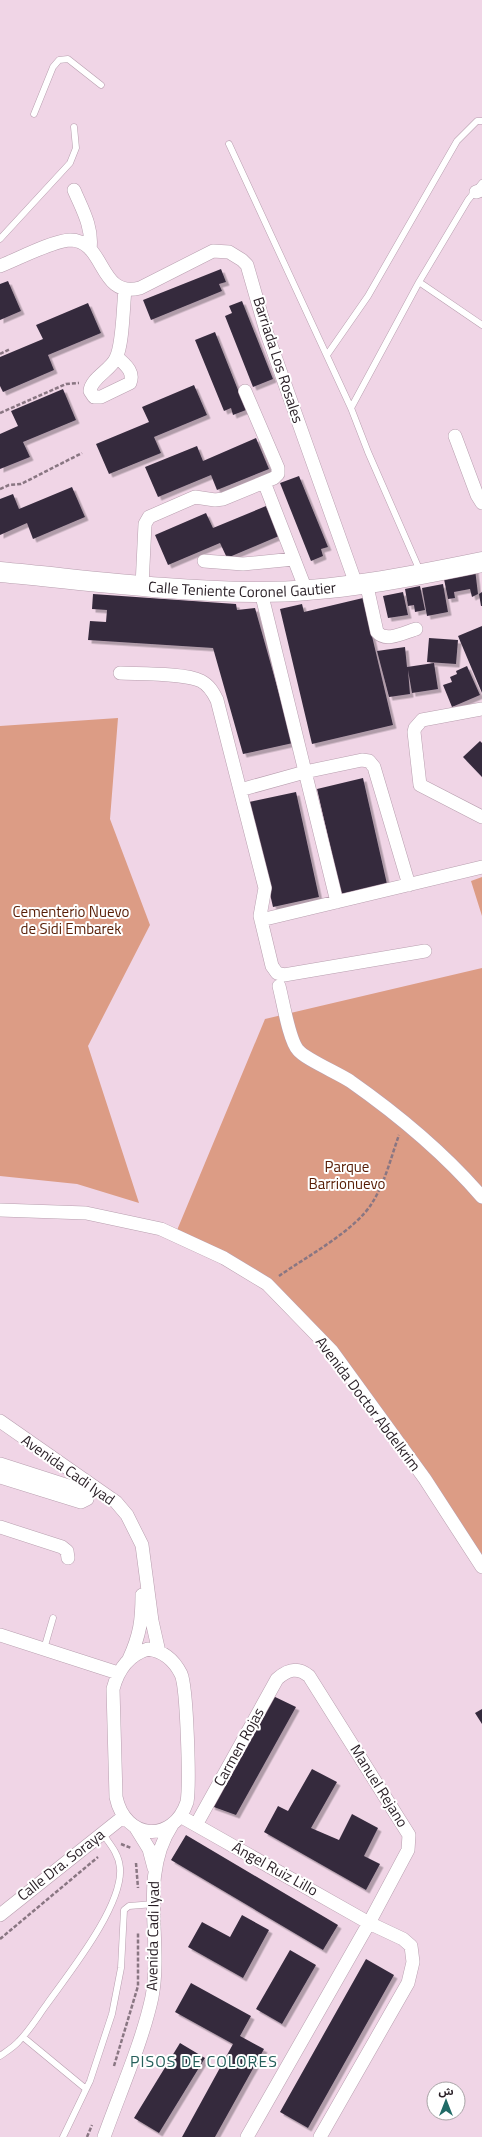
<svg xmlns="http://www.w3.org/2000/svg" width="482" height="2137" font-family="'Titillium Web','Noto Sans Arabic',sans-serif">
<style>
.green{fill:#dc9c85}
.building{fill:#362b3e;filter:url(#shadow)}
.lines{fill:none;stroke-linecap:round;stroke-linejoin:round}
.lane-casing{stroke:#b89faf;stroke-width:7}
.street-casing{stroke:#b89faf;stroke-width:14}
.primary-casing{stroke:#b89faf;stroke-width:21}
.path{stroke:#897682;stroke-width:2.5;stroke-dasharray:4 2;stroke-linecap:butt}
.lane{stroke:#fff;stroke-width:6}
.street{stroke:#fff;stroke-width:13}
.primary{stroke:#fff;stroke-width:20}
.labels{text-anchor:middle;stroke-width:4;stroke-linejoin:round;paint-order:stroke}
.street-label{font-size:15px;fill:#271d24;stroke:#fff}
.park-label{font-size:15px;fill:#571c04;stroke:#fff}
.neighbourhood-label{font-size:16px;letter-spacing:1px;fill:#255f5b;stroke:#fff}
</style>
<defs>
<filter id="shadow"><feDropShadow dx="3.5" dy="3.5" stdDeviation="0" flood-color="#0004"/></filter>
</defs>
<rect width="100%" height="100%" fill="#f0d5e6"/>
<!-- green -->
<path class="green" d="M118 718 110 819 150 925 88 1046 139 1203 77 1184 0 1176V726Z
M482 877V916L471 881Z
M482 968V1566L384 1419 285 1299 175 1235 265 1019Z"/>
<!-- building -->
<path class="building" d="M221 269 226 282 219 284 222 291 151 320 143 300Z
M8 281 21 311 0 320V284Z
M242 301 273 379 253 387 225 316 232 313 229 306Z
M88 303 101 333 48 355 54 370 3 392 0 386V357L43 339 36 325Z
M215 332 246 410 233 415 231 408 224 411 195 340Z
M194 385 207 415 154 437 161 453 109 474 96 444 149 422 142 407Z
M63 389 76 420 23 442 30 457 0 469V434L18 426 11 411Z
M256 438 269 469 217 490 211 475 158 497 145 467 197 446 203 461Z
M299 476 328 547 321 549 323 556 311 561 280 483Z
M72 487 85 517 33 539 27 523 0 535V499L13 494 19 509Z
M266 506 279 536 227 558 220 543 168 565 155 535 206 513 213 528Z
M475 569 478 594 472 597 470 589 454 592 455 598 448 599 443 574Z
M443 584 448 612 427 616 422 588Z
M420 586 425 610 415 612 414 605 408 606 405 589Z
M403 592 408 615 388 618 383 596Z
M482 592V606H481L479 594Z
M93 594 236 604 237 610 255 608 293 743 243 754 213 648 88 640 90 621 106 622 107 610 92 609Z
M363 598 393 725 312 744 280 609 302 604 304 612Z
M482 626V693L458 636Z
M429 638 458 640 456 664 427 662Z
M405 647 407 667 434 663 438 689 412 693 408 670 410 694 389 697 377 651Z
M467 666 480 695 452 707 443 685 452 682 450 677 457 674 456 671Z
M480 741 482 743V777L463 757Z
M363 778 387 884 341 894 317 789Z
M296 792 319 897 273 907 249 802Z
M271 1695 296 1707 236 1815 211 1806Z
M482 1709V1724L475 1713Z
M312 1769 337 1782 311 1828 339 1840 352 1814 378 1828 364 1856 380 1864 366 1890 264 1832 278 1806 288 1811Z
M186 1835 338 1925 323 1950 171 1860Z
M242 1915 269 1930 243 1978 188 1947 202 1922 230 1937Z
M290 1950 316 1965 282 2024 256 2009Z
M366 1959 394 1975 308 2128 280 2112Z
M191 1983 251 2016 240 2036 264 2049 215 2137H182L233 2044 175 2012Z
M180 2043 205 2058 159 2133 134 2118Z"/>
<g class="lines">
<defs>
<path id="lane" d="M34 114 53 67 59 60 68 59 101 85
M229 144 351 408 368 452 420 571
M0 239 70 163 76 148 74 127
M419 282 482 325
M327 355 368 296 457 141 477 121H482
M351 408 419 282 468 200 482 183
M44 1649 53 1618
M23 2037 86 2089
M0 2056C7 2051 14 2047 19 2041 30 2030 38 2016 47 2004 69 1973 123 1906 120 1868 119 1854 110 1844 102 1833
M63 2137 90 2081 112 2014 121 1968 124 1910 129 1906 154 1904"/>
<path id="street" d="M74 190C82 209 93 227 90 249
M476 192 482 190
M0 266C18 259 52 241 70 240 106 240 98 299 140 288L213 251 229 252 242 260 247 265 266 331 356 584
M117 357C124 364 135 371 130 383L101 397H94L90 391C91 378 111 370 116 358 123 344 123 307 125 290
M455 436 477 495 482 503
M264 482 306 590
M204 561 243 564 294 559
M366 582 377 632C386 643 405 632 416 629
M142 586 145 524 149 517 195 497 215 500 223 499 274 478 278 474V468L245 391
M261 592 337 902
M120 673C140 674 185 673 201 681 209 685 213 692 217 700L265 888 260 916 272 966 277 973 284 975 425 951
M482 709 422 720 415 728 414 732 420 785 482 817
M240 790 305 772 362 760 369 761 374 767 409 885
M261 920 482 867
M279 986C283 1001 289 1040 298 1050 305 1059 338 1073 350 1081 397 1114 444 1153 482 1197
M0 1210 86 1213 161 1229 224 1258 267 1284 332 1351 425 1479 482 1567
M0 1421 116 1502 127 1515 142 1545 152 1621 159 1652
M0 1464 84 1491 87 1496V1499L81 1502 0 1477
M0 1527 62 1547 67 1551 68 1558
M0 1635 118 1673
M148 1649C163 1651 174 1660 181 1674 187 1687 190 1785 187 1802 173 1844 125 1840 116 1797L113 1689C118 1670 128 1655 148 1649Z
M129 1659C140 1635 142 1620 142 1595
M180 1816 369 1923 403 1939 411 1946 413 1962 408 1983 320 2137
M196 1825 277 1679C287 1670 297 1666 309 1676L409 1835 408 1850 369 1923 247 2137
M136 1828 149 1849 154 1868
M0 1915 123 1817
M104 2137C120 2092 142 2043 152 1997 163 1939 138 1877 172 1825"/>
<g id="primary">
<path id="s1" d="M0 572C86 580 173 592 260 592 334 592 409 577 482 562"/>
</g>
</defs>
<!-- lane casing -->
<use href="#lane" class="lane-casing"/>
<!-- street casing -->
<use href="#street" class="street-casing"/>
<!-- primary casing -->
<use href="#primary" class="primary-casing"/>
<!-- path -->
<path class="path" d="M0 354 10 349
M0 413 66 384 79 383
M0 489 9 485 21 484 82 453
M279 1276C306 1257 356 1230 372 1203 385 1183 391 1157 399 1135
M121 1844 131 1848
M136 1863 138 1888
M0 1939 98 1857
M114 2066 138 1986V1933
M87 2137 92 2125"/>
<!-- lane -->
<use href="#lane" class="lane"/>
<!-- street -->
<use href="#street" class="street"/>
<!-- primary -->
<use href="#primary" class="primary"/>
</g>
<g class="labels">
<!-- street labels -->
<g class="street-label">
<text transform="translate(278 360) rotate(72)" y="5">Barriada Los Rosales</text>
<text dy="5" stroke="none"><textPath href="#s1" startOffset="243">Calle Teniente Coronel Gautier</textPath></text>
<text transform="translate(368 1404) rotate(53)" y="5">Avenida Doctor Abdelkrim</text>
<text transform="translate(68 1470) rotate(35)" y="5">Avenida Cadi Iyad</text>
<text transform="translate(239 1747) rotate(-61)" y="5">Carmen Rojas</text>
<text transform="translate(379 1786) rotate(58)" y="5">Manuel Rejano</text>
<text transform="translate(61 1865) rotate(-38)" y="5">Calle Dra. Soraya</text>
<text transform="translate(275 1869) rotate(29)" y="5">Ángel Ruiz Lillo</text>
<text transform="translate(153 1936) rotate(-89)" y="5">Avenida Cadi Iyad</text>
</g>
<!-- park labels -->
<g class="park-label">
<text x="71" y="917">Cementerio Nuevo<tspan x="71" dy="17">de Sidi Embarek</tspan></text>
<text x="347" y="1172">Parque<tspan x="347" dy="17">Barrionuevo</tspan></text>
</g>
<!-- neighbourhood labels -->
<g class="neighbourhood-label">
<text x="204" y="2067">PISOS DE COLORES</text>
</g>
</g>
<!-- north arrow -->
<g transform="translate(446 2101)"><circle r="19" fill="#ffffff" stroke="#a9a5a7"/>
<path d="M0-3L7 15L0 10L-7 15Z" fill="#206b67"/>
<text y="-6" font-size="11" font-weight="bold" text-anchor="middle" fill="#271d24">ش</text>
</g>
</svg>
